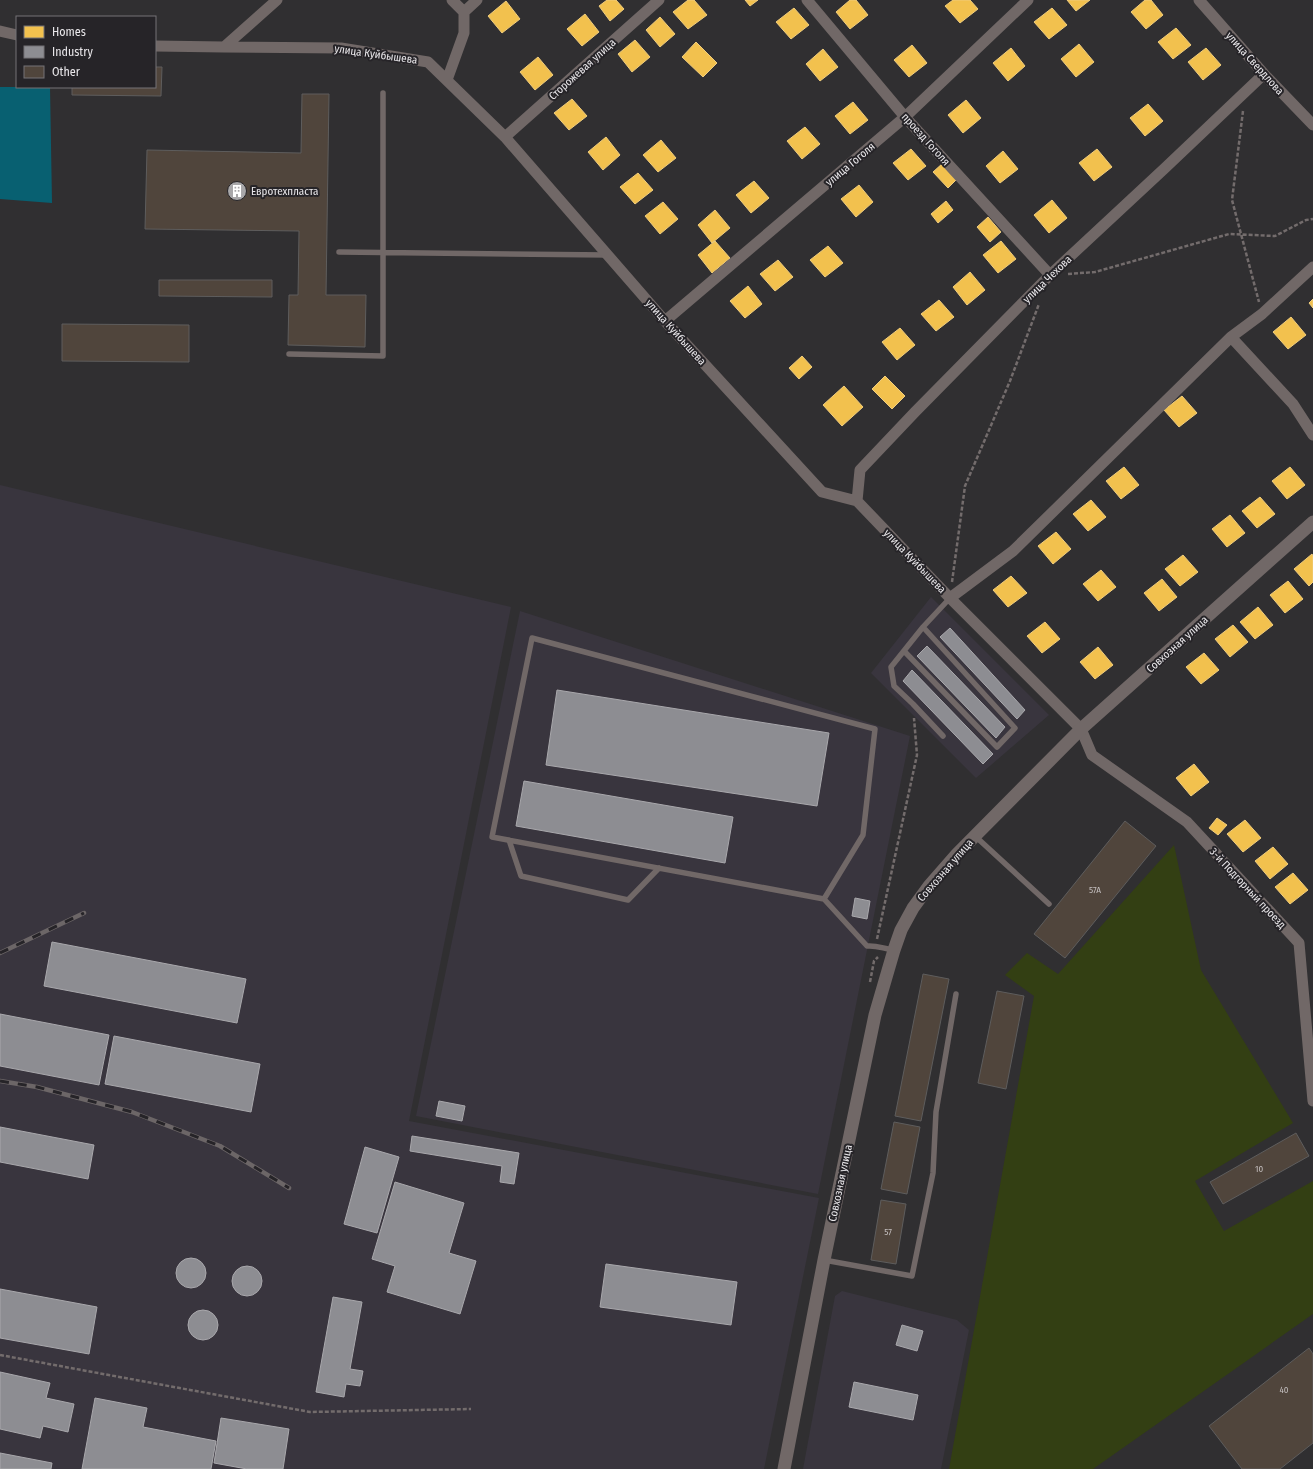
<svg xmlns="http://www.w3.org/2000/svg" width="1313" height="1469" font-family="'Fira Sans Condensed',sans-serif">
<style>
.built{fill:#39353e}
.green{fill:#333f13}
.water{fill:#086071}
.homes{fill:#f2c14e;stroke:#efcc7d}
.industry{fill:#8d8d92;stroke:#a9a8ac}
.building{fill:#50453c;stroke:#5e5d5d}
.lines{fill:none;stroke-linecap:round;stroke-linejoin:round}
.path{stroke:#736c6c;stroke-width:2.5;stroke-dasharray:4 2;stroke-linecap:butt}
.service{stroke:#716867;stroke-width:5.5}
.minor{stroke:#716867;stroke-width:11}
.tertiary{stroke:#716867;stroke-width:13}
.rail-casing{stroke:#6c6667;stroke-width:4.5}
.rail{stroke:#262428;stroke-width:3;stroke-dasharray:9;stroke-linecap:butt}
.labels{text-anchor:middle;stroke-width:4;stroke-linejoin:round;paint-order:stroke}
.number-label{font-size:9px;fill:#c3bebe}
.street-label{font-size:11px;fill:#e9e7ea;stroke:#262428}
.poi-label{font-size:11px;fill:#e9e7ea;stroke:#262428;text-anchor:start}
</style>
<rect width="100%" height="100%" fill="#302f31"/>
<!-- built -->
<path class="built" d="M0 485 511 607 409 1121 819 1198 764 1469H0Z
M931 597 1049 715 976 778 871 673Z
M520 611 910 736 818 1194 416 1116Z
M842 1291 957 1320 969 1330 941 1469H803L835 1296Z"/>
<!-- green -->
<path class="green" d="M1174 845 1201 970 1293 1123 1195 1181 1224 1231 1313 1181V1314L1093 1469H949L1034 996 1005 975 1027 953 1058 974Z"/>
<!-- water -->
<path class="water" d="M0 87H50L52 203 0 199Z"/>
<!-- homes -->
<path class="homes" d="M607 0H616L624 9 610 21 599 6Z
M688 0H694L707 15 688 29 673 12Z
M745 0H758L750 6Z
M850 0H856L868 15 850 29 836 12Z
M953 0H970L978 9 960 23 945 6Z
M1067 0H1090L1076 11Z
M1145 0H1151L1163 15 1146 29 1131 12Z
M506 1 520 19 502 33 488 16Z
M794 8 809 25 791 39 776 22Z
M1052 8 1067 25 1049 39 1034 22Z
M585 14 599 32 582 46 567 29Z
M660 17 675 34 660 47 646 30Z
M1176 28 1191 45 1173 59 1158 42Z
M635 40 650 57 632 72 618 54Z
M696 42 717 63 703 77 682 57Z
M1079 44 1094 62 1076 77 1061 59Z
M912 45 927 63 909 77 894 60Z
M1011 48 1025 66 1008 81 993 63Z
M1206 48 1221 65 1203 80 1188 62Z
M823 49 838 67 820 81 806 64Z
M538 57 553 75 535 90 520 72Z
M572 99 587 116 569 130 554 113Z
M966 100 981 118 963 133 948 115Z
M853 102 868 120 850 134 835 116Z
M1148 104 1163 121 1145 136 1130 118Z
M805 127 820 144 802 159 787 141Z
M606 137 620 155 603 170 588 152Z
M661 140 676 158 658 172 643 155Z
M911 149 926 166 908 180 893 163Z
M1097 149 1112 167 1094 181 1079 163Z
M1003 151 1018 169 1000 183 986 166Z
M943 163 957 179 948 188 933 172Z
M638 173 653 190 635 204 620 187Z
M754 181 769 198 751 213 736 195Z
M859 185 873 202 856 217 841 199Z
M1052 200 1067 218 1049 233 1034 215Z
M946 201 953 210 938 223 931 214Z
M663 202 678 219 660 234 645 216Z
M715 210 730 228 712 243 698 225Z
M988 217 1001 232 990 242 977 227Z
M715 241 730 258 712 273 698 255Z
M1001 241 1016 259 998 273 983 255Z
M828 246 843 263 825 277 810 260Z
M778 260 793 277 775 291 760 274Z
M970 272 985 290 967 305 953 287Z
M748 286 762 304 745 318 730 301Z
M1313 299V308L1309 303Z
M939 300 954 317 936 331 921 314Z
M1291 317 1306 335 1288 349 1273 332Z
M900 328 915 345 897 360 882 342Z
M802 356 812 367 799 379 789 368Z
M885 376 905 396 892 409 872 389Z
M844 386 863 407 842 426 823 405Z
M1182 396 1197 413 1179 427 1164 410Z
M1124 467 1139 485 1121 499 1106 481Z
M1290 467 1305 485 1287 499 1272 481Z
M1260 497 1275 514 1257 528 1242 511Z
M1091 500 1106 517 1088 531 1073 514Z
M1230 515 1245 533 1227 547 1212 529Z
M1056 532 1071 549 1053 564 1038 546Z
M1312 554 1313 556V582L1309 586 1294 569Z
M1183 555 1198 572 1180 586 1165 569Z
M1101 570 1116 587 1098 601 1083 584Z
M1011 576 1027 593 1008 607 993 590Z
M1162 579 1177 597 1159 611 1144 593Z
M1288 581 1303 599 1285 613 1270 595Z
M1258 607 1273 625 1255 639 1240 622Z
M1045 622 1060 639 1042 653 1027 636Z
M1233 625 1248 642 1230 657 1215 639Z
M1098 647 1113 665 1095 679 1080 662Z
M1204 653 1219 670 1201 684 1186 667Z
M1194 764 1209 782 1191 796 1176 778Z
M1217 818 1227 825 1218 835 1209 828Z
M1245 820 1261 838 1243 852 1227 834Z
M1273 847 1288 864 1270 879 1255 861Z
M1293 873 1308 890 1290 904 1275 887Z"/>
<!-- industry -->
<path class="industry" d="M950 628 1025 710 1017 719 940 637Z
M927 646 1005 727 996 738 917 656Z
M912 670 993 754 983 764 903 681Z
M557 690 829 733 817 806 546 765Z
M524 781 733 817 725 863 516 826Z
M855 898 870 901 867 919 852 916Z
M52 942 246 979 237 1023 44 986Z
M0 1014 109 1035 99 1085 0 1066Z
M114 1036 260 1064 251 1112 105 1084Z
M439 1101 465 1106 462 1121 436 1116Z
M0 1127 94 1145 88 1179 0 1162Z
M412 1136 519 1153 514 1184 500 1182 502 1166 410 1151Z
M365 1147 399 1157 377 1233 344 1224Z
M395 1182 464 1203 449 1253 476 1261 460 1314 387 1292 395 1266 372 1259Z
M176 1273a15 15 0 1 1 30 0a15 15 0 1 1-30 0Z
M606 1264 737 1282 731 1325 600 1307Z
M232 1281a15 15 0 1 1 30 0a15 15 0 1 1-30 0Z
M0 1289 97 1307 89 1354 0 1338Z
M333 1297 362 1302 350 1369 363 1371 360 1386 346 1384 344 1397 316 1392Z
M188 1325a15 15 0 1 1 30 0a15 15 0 1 1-30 0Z
M902 1325 923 1331 917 1351 896 1345Z
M0 1372 50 1383 46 1398 74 1404 68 1432 43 1426 40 1438 0 1429Z
M854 1382 918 1395 913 1420 849 1407Z
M95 1398 147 1408 143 1427 216 1441 211 1469H82Z
M221 1418 289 1429 283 1469H247L214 1463Z
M0 1453 52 1463 51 1469H0Z"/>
<!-- building -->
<path class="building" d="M155 67H162L161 96 72 95V87H155Z
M302 94H329L326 295H366L365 347 288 345 289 295H298L299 231 145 229 147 150 301 153Z
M159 280H272V297L159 296Z
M62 324 189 325V362L62 361Z
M1125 821 1156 846 1065 958 1034 934Z
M923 974 949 979 921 1121 895 1116Z
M997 991 1024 996 1006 1089 978 1083Z
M894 1122 920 1127 907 1194 881 1189Z
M1296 1133 1309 1156 1223 1204 1210 1182Z
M881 1200 906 1204 896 1264 871 1260Z
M1309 1348 1313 1354V1443L1280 1469H1242L1209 1426Z"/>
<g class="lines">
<!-- path -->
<path class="path" d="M1243 111 1232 200 1259 302
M1068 274 1095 272 1229 234 1275 236 1306 220 1313 219
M952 582 965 486 1010 381 1039 304
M877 939 917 755 914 718
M870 982 874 961 878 957
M0 1355 310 1412 471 1409"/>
<!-- service -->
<path class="service" d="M339 252 608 255
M289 354 383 356V93
M904 651 997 747 1015 728 923 627
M943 736 913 704 894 686 891 667 923 627 950 598
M975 836 1049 904
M509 840 521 876 628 900 659 868
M824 899 492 837 532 638 875 729 863 835 824 899 867 946C877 945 884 949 894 950
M824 1260 912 1276 933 1173 936 1112 956 994"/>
<!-- minor -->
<path class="minor" d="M452 0 464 12
M807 0 905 117 1050 275
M1199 0 1264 74 1313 125
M0 31 17 35
M155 46 224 47 277 0
M224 47 341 48 428 62 505 137 665 321 822 492 857 501 950 598 1081 729 1092 755 1187 822 1299 943 1313 1101
M447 80 464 33V12L477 0
M505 137 659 0
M665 321 905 117 1028 0
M1231 337 1293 404 1313 435
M857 501 860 470 915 412 1050 275 1165 168 1264 74
M950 598 1013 551 1231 337 1262 314 1313 267"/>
<!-- tertiary -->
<path class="tertiary" d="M784 1469 824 1260 875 1015 894 950 901 930 913 908 929 886 957 854 1081 729 1313 522"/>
<defs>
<path id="rail" d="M0 953 84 913
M0 1081 37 1087 132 1112 220 1146 289 1188"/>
</defs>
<!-- rail casing -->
<use href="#rail" class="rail-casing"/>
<!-- rail -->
<use href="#rail" class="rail"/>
</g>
<!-- icons -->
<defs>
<symbol id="building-disc" viewBox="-11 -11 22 22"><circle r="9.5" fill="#a8a7a9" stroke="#262428"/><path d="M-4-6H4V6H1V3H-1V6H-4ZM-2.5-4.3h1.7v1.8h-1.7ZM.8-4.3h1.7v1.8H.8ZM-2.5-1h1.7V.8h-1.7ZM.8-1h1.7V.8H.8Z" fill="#fff"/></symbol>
</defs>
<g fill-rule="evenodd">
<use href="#building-disc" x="226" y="180" width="22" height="22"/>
</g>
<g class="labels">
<!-- number labels -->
<g class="number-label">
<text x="1095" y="893">57А</text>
<text x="1259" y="1172">10</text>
<text x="888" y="1235">57</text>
<text x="1284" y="1393">40</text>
</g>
<!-- street labels -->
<g class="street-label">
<text transform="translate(376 54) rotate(8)" y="4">улица Куйбышева</text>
<text transform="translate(1255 63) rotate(48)" y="4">улица Свердлова</text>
<text transform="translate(582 69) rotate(-42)" y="4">Сторожевая улица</text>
<text transform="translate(926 139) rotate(48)" y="4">проезд Гоголя</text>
<text transform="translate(850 164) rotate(-40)" y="4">улица Гоголя</text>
<text transform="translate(1047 279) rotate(-44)" y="4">улица Чехова</text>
<text transform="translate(676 332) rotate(48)" y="4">улица Куйбышева</text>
<text transform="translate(915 561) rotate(46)" y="4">улица Куйбышева</text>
<text transform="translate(1177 644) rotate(-42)" y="4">Совхозная улица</text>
<text transform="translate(945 870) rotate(-49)" y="4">Совхозная улица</text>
<text transform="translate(1248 888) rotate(47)" y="4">3-й Подгорный проезд</text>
<text transform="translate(840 1183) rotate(-78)" y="4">Совхозная улица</text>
</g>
<!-- poi labels -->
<g class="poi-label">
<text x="251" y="195">Евротехпласта</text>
</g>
</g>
<!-- legend -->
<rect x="16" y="16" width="140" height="72" fill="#262428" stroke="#747276"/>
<rect x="24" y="26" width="20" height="12" fill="#f2c14e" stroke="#747276"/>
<text x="52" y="36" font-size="12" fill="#e9e7ea">Homes</text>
<rect x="24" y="46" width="20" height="12" fill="#8d8d92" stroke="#747276"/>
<text x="52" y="56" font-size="12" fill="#e9e7ea">Industry</text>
<rect x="24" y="66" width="20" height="12" fill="#50453c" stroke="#747276"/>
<text x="52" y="76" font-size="12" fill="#e9e7ea">Other</text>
</svg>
